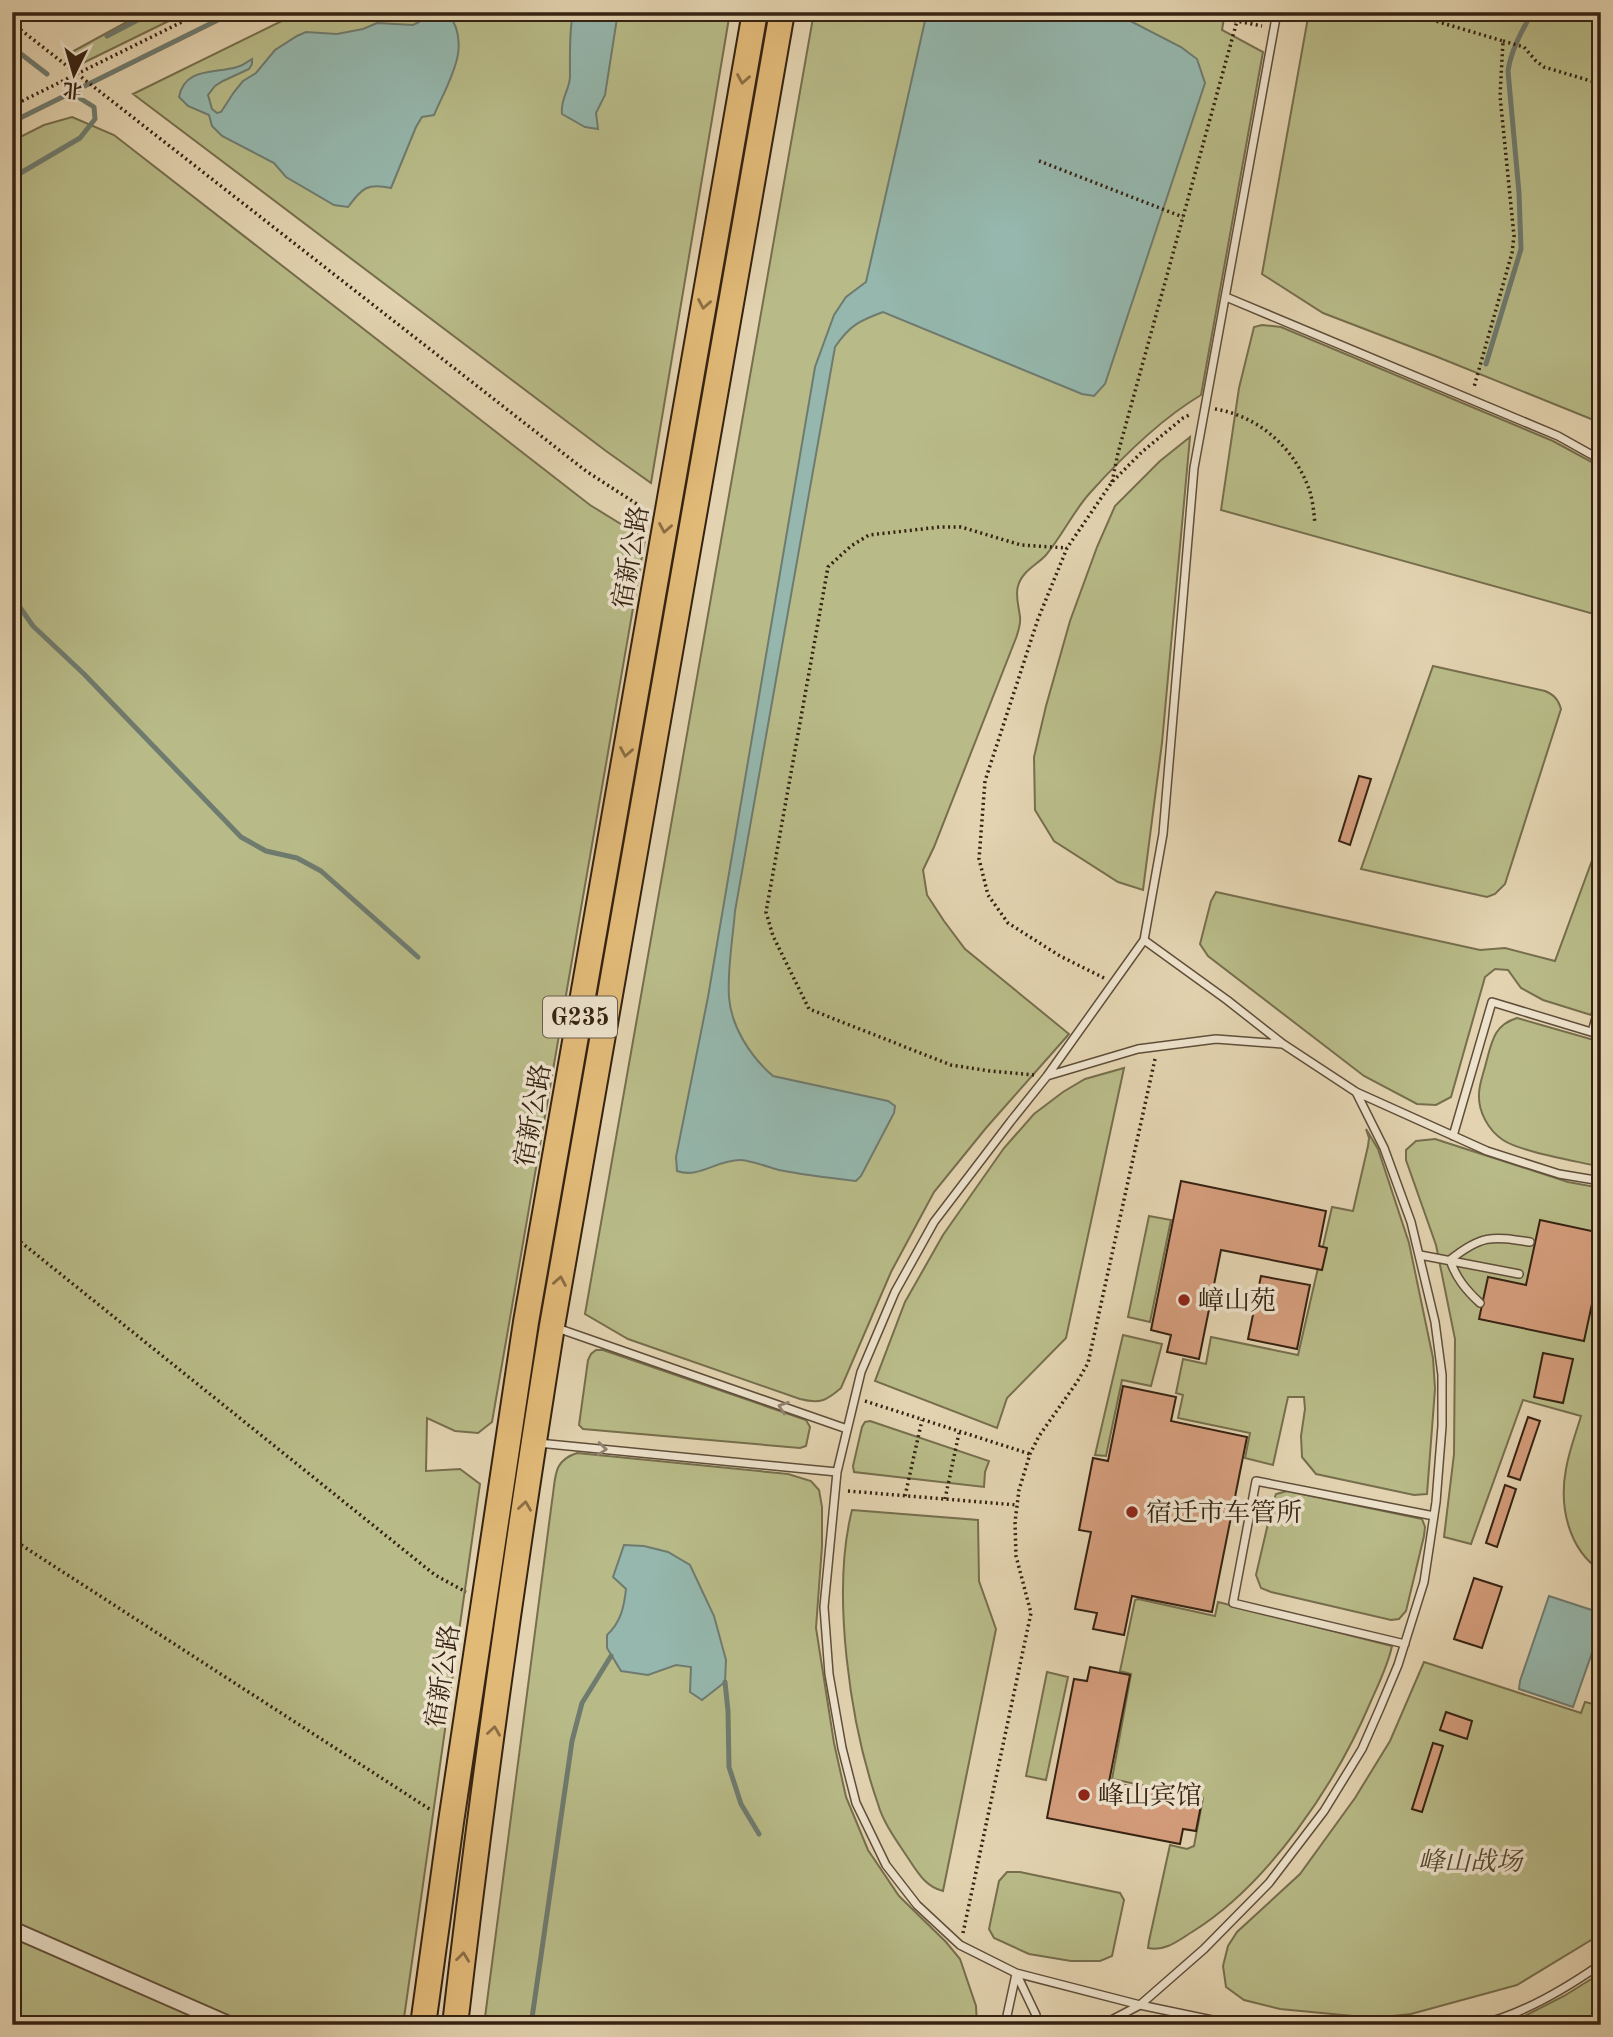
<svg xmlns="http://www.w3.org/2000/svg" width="1613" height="2037" font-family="'Old Standard TT','Noto Serif SC',serif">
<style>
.green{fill:#b8bb88;stroke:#766e4d;stroke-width:2}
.water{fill:#95b7ad;stroke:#6f7b6f;stroke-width:2}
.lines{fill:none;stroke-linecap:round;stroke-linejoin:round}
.stream{stroke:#6f7b6f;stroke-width:5}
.building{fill:#d59d7c;stroke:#352212;stroke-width:2}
.service-casing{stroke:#604e3a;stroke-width:10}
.minor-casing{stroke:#604e3a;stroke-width:18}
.trunk-casing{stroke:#352212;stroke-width:28}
.path{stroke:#352212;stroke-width:3.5;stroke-dasharray:2 3.5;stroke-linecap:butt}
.service{stroke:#ede2cc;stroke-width:7}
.minor{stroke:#ede2cc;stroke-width:14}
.trunk{stroke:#e2ba78;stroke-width:24}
.oneway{stroke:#8c6e45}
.oneway2{stroke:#91826f}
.poi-dot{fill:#8f2418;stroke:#ede2cc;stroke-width:2.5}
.labels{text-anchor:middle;stroke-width:7;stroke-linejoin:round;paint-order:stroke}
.shield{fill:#ede2cc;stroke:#6c5c4a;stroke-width:2}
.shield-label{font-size:24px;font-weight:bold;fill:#352212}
.street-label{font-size:26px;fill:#352212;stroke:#ede2cc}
.poi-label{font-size:26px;fill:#352212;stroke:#ede2cc;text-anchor:start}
.park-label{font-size:26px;font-style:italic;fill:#564830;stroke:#ede2cc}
</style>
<rect width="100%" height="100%" fill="#e3d3b0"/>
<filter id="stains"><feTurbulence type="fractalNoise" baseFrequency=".00286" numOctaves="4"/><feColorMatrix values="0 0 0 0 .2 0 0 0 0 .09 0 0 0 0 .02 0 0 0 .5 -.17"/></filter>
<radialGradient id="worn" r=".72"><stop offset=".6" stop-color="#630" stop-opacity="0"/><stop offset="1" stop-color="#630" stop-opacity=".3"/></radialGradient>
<!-- green -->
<path class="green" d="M145 12H187L83 63 70 53Z
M300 12H730L651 483 606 451 133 94Z
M814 12H1225L1222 30 1263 52 1201 395C1159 420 1122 457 1089 494 1073 512 1062 536 1046 555 1037 565 1022 571 1018 586 1015 596 1019 607 1020 617 1021 624 1018 632 1016 638L934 847 923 870 927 895 944 921 965 949 1069 1034 986 1128 934 1192 891 1272 841 1388C826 1401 820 1404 800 1399L628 1339 585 1314Z
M1309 12H1601V423L1435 356 1323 313 1262 274Z
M72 117 114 135 590 505 645 539 492 1422 478 1433 455 1431 427 1418 426 1471 460 1469 480 1484 403 2025H12V141L44 125Z
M1262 325 1281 327 1553 441 1601 467V616L1221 510 1239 388 1254 327Z
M1190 437 1162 743 1143 890 1118 882 1054 841 1035 810 1034 757 1046 706 1070 621 1097 547 1115 506 1160 461Z
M1433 666 1545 691C1554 695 1558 699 1561 709L1505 884 1495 894 1487 897 1361 869Z
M1601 836V980L1591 1015 1543 1000 1521 988 1508 970 1495 969 1485 977 1451 1097 1436 1105 1417 1104 1364 1076 1208 956 1200 944 1211 901 1216 892 1480 950 1505 948 1555 961Z
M1517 1018 1601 1042V1167C1577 1161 1521 1152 1503 1140 1488 1130 1478 1111 1479 1094 1479 1084 1484 1072 1486 1063 1492 1041 1494 1025 1517 1018Z
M1124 1068 1066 1338 1007 1398 997 1428 875 1381 905 1302 943 1235 1004 1148 1034 1114 1063 1092 1085 1079Z
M1366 1129 1378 1149 1409 1243 1433 1358 1435 1389 1427 1494 1414 1495 1316 1474 1302 1457 1301 1436 1305 1409 1304 1397H1288L1273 1465 1245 1458 1250 1433 1178 1418 1183 1395 1176 1393 1183 1359 1206 1364 1211 1337 1298 1355 1332 1207 1353 1211 1368 1146 1369 1138Z
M1435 1139 1568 1182 1601 1188V1571C1568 1549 1559 1506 1566 1469 1569 1451 1576 1433 1581 1416L1523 1400 1471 1544 1444 1537 1454 1454 1455 1339 1436 1245 1406 1160V1150L1416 1141Z
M1149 1216 1171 1220 1150 1322 1128 1317Z
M1123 1335 1162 1344 1151 1386 1122 1380 1106 1456 1095 1455Z
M596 1350H603L806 1420 810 1427 806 1446 800 1448 583 1429 579 1425 588 1360 591 1354Z
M870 1421 989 1461 985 1472 984 1487 854 1472 853 1466 862 1427 865 1422Z
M577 1453 788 1474 811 1481 819 1490 822 1507V1546L816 1628 834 1743 846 1797 868 1850 899 1896 946 1942 960 1959 976 2006 977 2025H484L552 1501C556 1478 552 1461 577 1453Z
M1287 1491 1422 1519 1425 1527 1424 1536 1406 1611 1399 1619 1391 1620 1271 1592 1261 1588 1256 1575 1273 1502 1276 1494Z
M852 1510 978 1520 979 1581 996 1629 943 1891C924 1886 917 1871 906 1855 896 1840 883 1822 878 1804 850 1724 831 1593 852 1510Z
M1138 1599 1215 1616 1218 1602 1392 1646C1388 1665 1379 1683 1371 1701 1336 1784 1269 1884 1192 1932 1179 1940 1165 1952 1148 1948L1149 1941 1170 1845 1187 1849 1194 1846 1203 1798 1112 1779 1131 1674 1120 1671 1135 1600Z
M1424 1662 1581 1713 1585 1702 1601 1706V1934L1517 1985 1411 2014 1374 2018 1280 2009 1244 2000 1226 1987 1223 1966 1228 1946 1237 1932 1300 1874 1355 1798 1390 1741Z
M1047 1672 1068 1677 1046 1780 1026 1776Z
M1007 1872H1020L1120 1893 1124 1900 1112 1956 1100 1961H1071L1029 1954 994 1938 989 1929 999 1881Z
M1601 1973V2025H1507L1564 1996Z"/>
<!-- water -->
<path class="water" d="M422 12H447C474 45 448 82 434 115L422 117 416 127 391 188C367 183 362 188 348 207L334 205 286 177 274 163 222 136 212 126 209 115 188 106 179 97C185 67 214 74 237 67 242 66 247 62 252 59V64L249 69 223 81 215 86 208 95 212 109 217 113 221 112 234 92 243 81 256 73 275 50 297 36 306 32 337 34 363 29 377 23 413 25 419 22Z
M573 12H618L605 95 596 113 598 129 585 127 562 114C560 98 570 90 570 76 570 55 569 33 573 12Z
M927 12H1113L1181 47 1197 59 1205 83 1105 384 1094 396 1082 394 883 312C859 321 850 325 835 347L735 911C733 938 727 970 729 997 731 1027 751 1057 773 1076L888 1101 895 1106 894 1113 861 1176 856 1181C830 1178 804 1175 779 1170 767 1167 753 1161 741 1160 718 1159 699 1179 677 1171L676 1157 708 997 815 367 834 315 846 297 866 282Z
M624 1545 644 1546 668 1552 690 1565 714 1616 726 1660 725 1682 702 1700 690 1692 691 1667 676 1665 648 1675 621 1671 607 1648V1635C621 1622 624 1607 626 1589L613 1577Z
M1549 1596 1601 1613V1627L1573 1707 1519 1689 1520 1681Z"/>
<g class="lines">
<!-- stream -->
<path class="stream" d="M107 36 153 12
M12 47 47 74
M12 122 234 12
M12 178 80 138 95 119 94 107 70 92
M1486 364 1521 249 1519 193 1508 71C1511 50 1521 31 1533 12
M12 596 33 626 84 674 241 837 266 851 297 858 321 871 418 957
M725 1682 728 1711 729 1767 741 1804 759 1834
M531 2025 572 1741 582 1703 611 1656"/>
</g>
<!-- building -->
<path class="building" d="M1359 776 1371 779 1350 845 1339 841Z
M1181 1181 1326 1211 1319 1246 1327 1248 1322 1270 1221 1250 1199 1359 1167 1352 1171 1335 1151 1330Z
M1540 1220 1601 1233V1262L1584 1341 1479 1319 1488 1277 1526 1285Z
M1261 1276 1310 1285 1297 1349 1248 1339Z
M1543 1353 1573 1359 1563 1403 1534 1397Z
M1123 1386 1176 1397 1171 1421 1247 1437 1212 1612 1132 1596 1124 1635 1093 1629 1097 1613 1075 1609 1091 1532 1079 1530 1093 1458 1108 1461Z
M1528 1417 1540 1421 1520 1480 1508 1476Z
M1505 1485 1516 1489 1497 1547 1486 1543Z
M1474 1578 1502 1587 1482 1648 1454 1639Z
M1090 1667 1130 1675 1109 1782 1202 1800 1196 1831 1183 1829 1180 1844 1047 1818 1074 1679 1087 1681Z
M1446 1712 1472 1721 1467 1739 1440 1730Z
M1433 1743 1443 1746 1422 1812 1412 1809Z"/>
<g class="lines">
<defs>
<path id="service" d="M1226 297 1558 436 1601 460
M1144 940 1227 1000 1283 1044 1356 1092 1487 1151 1559 1174 1601 1181
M1592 1032 1601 1000
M1047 1076 1138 1049 1216 1039 1282 1044
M1453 1136 1492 1002 1601 1035
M1420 1255 1519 1274
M1480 1303C1466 1290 1456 1278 1450 1260 1481 1235 1491 1236 1530 1242
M557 1328 847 1429
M538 1443 837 1472
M1405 1644 1233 1603 1256 1481 1434 1516
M1016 1973 1036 2015 1037 2025
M1005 2025 1016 1974
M1102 2025 1140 2005 1204 1949 1269 1883 1324 1811 1362 1749 1380 1708 1398 1665 1424 1582 1436 1502 1442 1426V1375L1435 1322 1411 1222 1384 1148 1356 1092
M1236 2025 1140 2005 1016 1973 960 1945 917 1905 886 1865 856 1803 842 1748 829 1674 824 1607 837 1472 861 1372 895 1292 934 1222 1011 1121 1047 1076 1144 940 1163 834 1194 468 1277 12
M1477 2025C1520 2016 1565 1989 1601 1964"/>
<path id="minor" d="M12 1929 231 2025"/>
<path id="trunk" d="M423 2025 451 1822 526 1322 755 12
M455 2025C482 1791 515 1558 552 1326L782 12"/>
</defs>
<!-- service casing -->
<use href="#service" class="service-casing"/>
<!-- minor casing -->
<use href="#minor" class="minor-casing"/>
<!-- trunk casing -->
<use href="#trunk" class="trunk-casing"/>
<!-- path -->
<path class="path" d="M1191 12 1262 26
M1405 12 1503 41 1500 96 1514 236 1512 253 1474 387
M12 23 586 471 646 510
M1503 41 1524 47 1536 61 1544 67 1601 84
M12 106 202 12
M1039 161 1183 217
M1215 409C1259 416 1296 449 1310 492 1313 502 1314 514 1315 524
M1112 482 1118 453 1237 21
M1104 978 1060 956 1008 923 988 895 979 859 985 781 1038 619 1067 548 1112 482 1143 451 1183 418 1191 414
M1034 1075 990 1071 951 1065 809 1009 773 936 766 912 828 567 851 546 869 535 940 527H961L1021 545 1067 548
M12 1235 435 1575 466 1592
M865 1401 1030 1454
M848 1491 1017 1505
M905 1496 922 1420
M945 1499 959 1433
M12 1539 431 1810
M963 1933 1031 1613 1016 1556 1015 1522 1019 1490 1030 1454 1039 1436 1077 1382 1088 1363 1155 1059"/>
<!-- service -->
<use href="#service" class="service"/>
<!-- minor -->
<use href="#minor" class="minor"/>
<!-- trunk -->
<use href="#trunk" class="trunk"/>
</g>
<!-- one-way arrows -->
<defs><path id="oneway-chevron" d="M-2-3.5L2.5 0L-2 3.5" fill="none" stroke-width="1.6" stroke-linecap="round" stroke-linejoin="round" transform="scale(1.75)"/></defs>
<g class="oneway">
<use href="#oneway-chevron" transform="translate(743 79) rotate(100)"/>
<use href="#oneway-chevron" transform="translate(704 304) rotate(100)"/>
<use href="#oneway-chevron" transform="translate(665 528) rotate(100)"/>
<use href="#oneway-chevron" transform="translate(626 752) rotate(100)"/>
<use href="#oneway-chevron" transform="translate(560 1281) rotate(-80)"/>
<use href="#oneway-chevron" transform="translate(525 1506) rotate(-82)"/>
<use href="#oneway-chevron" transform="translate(494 1731) rotate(-82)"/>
<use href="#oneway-chevron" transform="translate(463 1957) rotate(-83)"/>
</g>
<g class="oneway2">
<use href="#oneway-chevron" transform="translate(783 1407) rotate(-161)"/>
<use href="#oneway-chevron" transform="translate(602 1449) rotate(5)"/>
</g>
<!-- markers -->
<g class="poi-dot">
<circle cx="1184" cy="1300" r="7"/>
<circle cx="1132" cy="1512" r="7"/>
<circle cx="1084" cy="1795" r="7"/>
</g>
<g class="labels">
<!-- shield labels -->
<rect class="shield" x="543" y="996.5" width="74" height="41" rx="5"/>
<g class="shield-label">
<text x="580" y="1025">G235</text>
</g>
<!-- street labels -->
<g class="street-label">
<text transform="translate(630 557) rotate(-80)" y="9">宿新公路</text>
<text transform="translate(532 1115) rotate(-80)" y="9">宿新公路</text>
<text transform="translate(442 1676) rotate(-81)" y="9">宿新公路</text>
</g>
<!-- poi labels -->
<g class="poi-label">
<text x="1198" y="1309">嶂山苑</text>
<text x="1146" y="1521">宿迁市车管所</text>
<text x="1098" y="1804">峰山宾馆</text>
</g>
<!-- park labels -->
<g class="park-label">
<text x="1470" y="1870">峰山战场</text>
</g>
</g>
<!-- margin -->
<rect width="1613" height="2037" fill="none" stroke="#e3d3b0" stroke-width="42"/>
<rect x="14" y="14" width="1585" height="2009" fill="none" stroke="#352212" stroke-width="3.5"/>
<rect x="21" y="21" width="1571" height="1995" fill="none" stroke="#352212" stroke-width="2"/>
<!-- north arrow -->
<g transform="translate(74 74) rotate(185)" stroke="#ede2cc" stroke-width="5" paint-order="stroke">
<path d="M0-5L12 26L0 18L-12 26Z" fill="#352212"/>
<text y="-10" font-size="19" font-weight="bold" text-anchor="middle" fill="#352212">北</text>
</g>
<rect width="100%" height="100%" filter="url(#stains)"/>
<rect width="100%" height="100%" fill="url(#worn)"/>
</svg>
